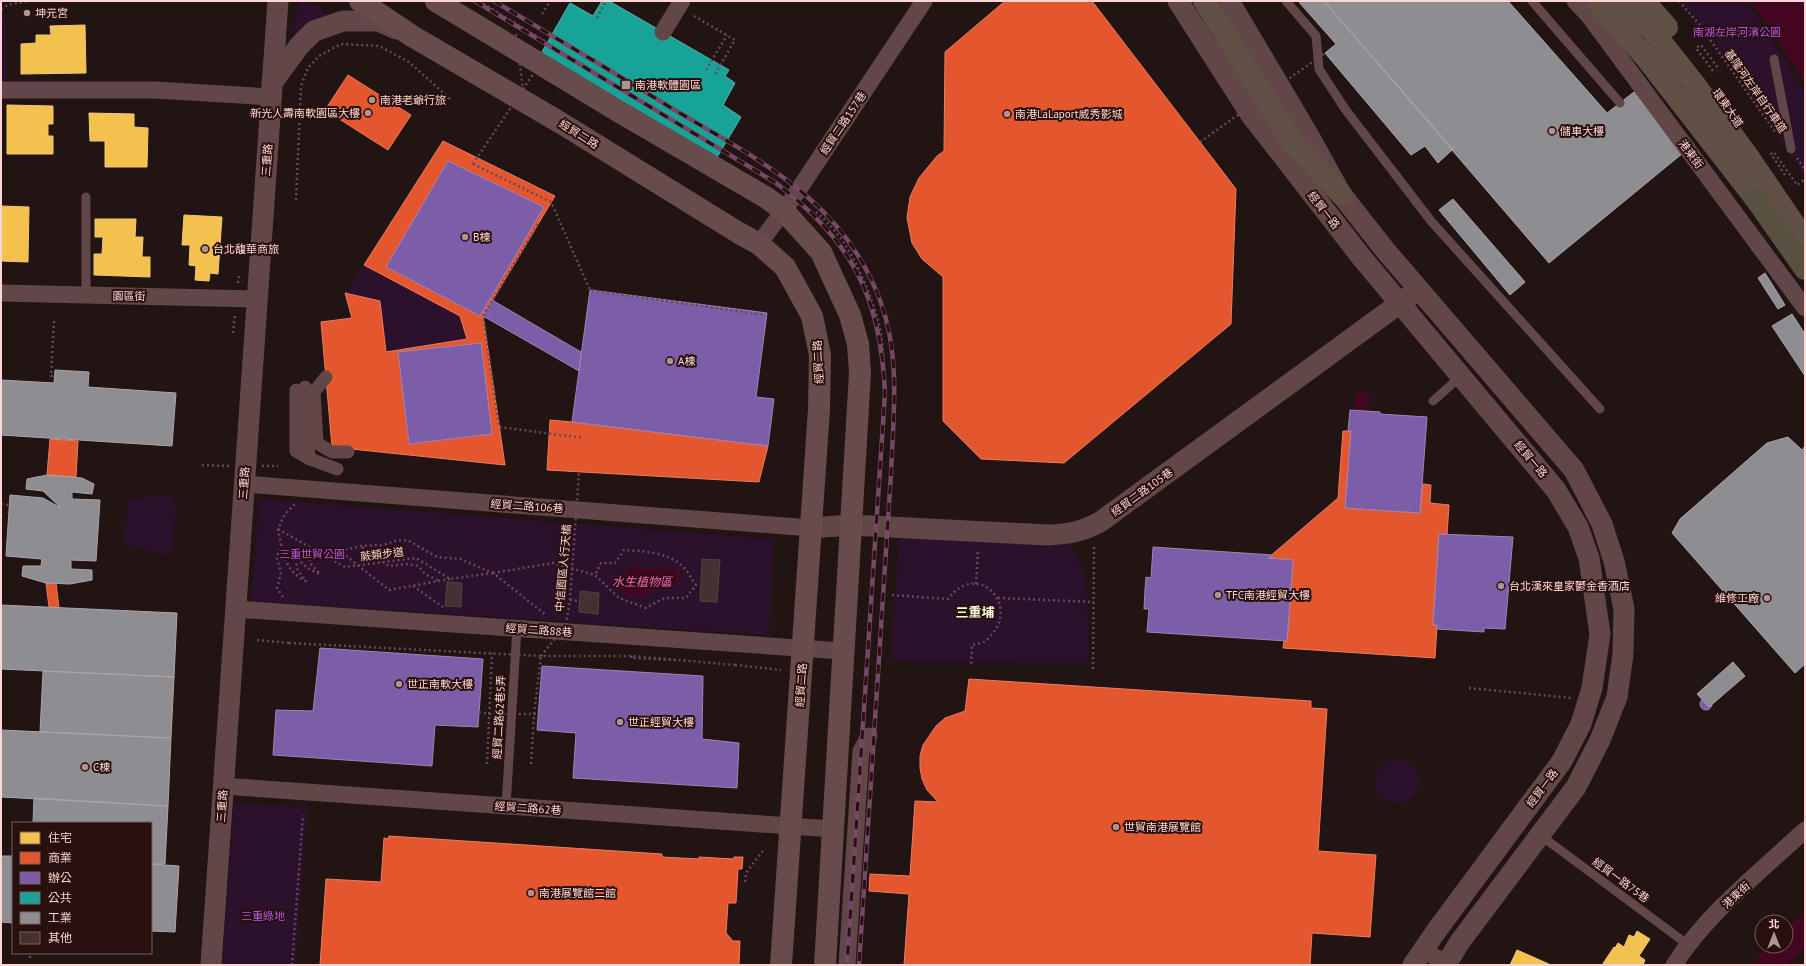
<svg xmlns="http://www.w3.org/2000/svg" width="1806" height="966" font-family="'PT Sans','Noto Sans TC',sans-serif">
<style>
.green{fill:#2c112d}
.water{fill:#440721}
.homes{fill:#f2c14e;stroke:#f6c776}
.shops{fill:#e4572e;stroke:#ec7d60}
.offices{fill:#7b5ea7;stroke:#a382b4}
.public{fill:#17a398;stroke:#5db2aa}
.industry{fill:#8d8d92;stroke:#afa3a6}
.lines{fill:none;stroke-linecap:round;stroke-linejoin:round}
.river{stroke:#440721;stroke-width:26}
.building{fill:#433231;stroke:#55413e}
.path{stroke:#69475a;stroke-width:2.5;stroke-dasharray:2 3;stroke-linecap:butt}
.service{stroke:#624748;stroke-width:9}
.pedestrian{stroke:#624748;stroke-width:13}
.minor{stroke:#624748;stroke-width:17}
.tertiary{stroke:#624748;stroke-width:21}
.secondary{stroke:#684b4b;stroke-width:22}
.trunk{stroke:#605045;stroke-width:22}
.motorway{stroke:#585041;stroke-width:22}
.rail-casing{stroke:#774865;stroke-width:4.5}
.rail{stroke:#27100d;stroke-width:3;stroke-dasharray:9;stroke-linecap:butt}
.path-bridge{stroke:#69475a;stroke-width:2.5;stroke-dasharray:2 3;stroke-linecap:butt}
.poi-dot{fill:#b19290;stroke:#27100d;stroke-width:1.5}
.labels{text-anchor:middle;stroke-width:4;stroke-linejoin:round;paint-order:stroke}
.poi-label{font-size:11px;fill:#ffd6d3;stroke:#27100d;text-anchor:start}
.park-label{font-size:11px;fill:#bb55e9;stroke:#27100d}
.street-label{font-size:11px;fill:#ffd6d3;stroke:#27100d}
.water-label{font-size:12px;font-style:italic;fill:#ff61bf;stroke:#27100d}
.quarter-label{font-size:13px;font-weight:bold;fill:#f2ffd5;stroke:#27100d}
</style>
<rect width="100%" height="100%" fill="#211413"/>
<!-- green -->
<path class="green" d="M1 1H3L6 25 7 84H1Z
M300 1C314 1 327 14 336 24L295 41 294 23Z
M1682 1H1744L1756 15 1805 93V176L1703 26Z
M364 265 460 316 467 339 386 352 345 293Z
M160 494 169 495 176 503 172 552 166 556 125 544 128 501Z
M259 499 773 539 769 635 252 601Z
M899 538 1071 544 1086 580 1089 663 912 662 891 659Z
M1375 781a22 22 0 1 1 44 0a22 22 0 1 1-44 0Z
M234 803 307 807 296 965H222Z"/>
<!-- water -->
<path class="water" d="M1751 1H1805V82Z
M1356 392H1370L1369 411 1355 410Z
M633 564 641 569 682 570 680 582 661 583 647 596 628 595 607 581C623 579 625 578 633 564Z"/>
<!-- homes -->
<path class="homes" d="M85 25 86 73 21 74V44L36 43V35H51L50 26Z
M7 105 53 106V124H48V136H53V154H7Z
M89 113 134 114V127L148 128 147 167H105V141H90Z
M1 206 29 207 28 262 1 261Z
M184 215 222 217 218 274 210 273 209 281 195 280 196 266 189 265 190 245H182Z
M95 219H136L135 237H143L142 257H150V277L94 275V254H102L103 237H95Z
M1637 931 1650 939 1639 956 1645 960 1643 965H1602L1614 947 1615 948 1618 943 1624 947 1629 935 1634 937Z
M1517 950 1551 965H1510Z"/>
<!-- shops -->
<path class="shops" d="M1005 1H1092L1236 189 1231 324 1064 463 981 459 943 421V277L922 259 912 243 907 218 910 197 919 178 937 156 944 151 945 52Z
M348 75 411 115 388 150 325 110Z
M443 141 555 196 483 316 505 465 332 447 321 322 352 318 345 293 380 301 386 352 467 339 460 316 364 265Z
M550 420 572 422 768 446 759 482 547 470Z
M1343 431H1351L1345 508 1420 513 1423 484 1431 485 1430 503 1449 505 1447 535 1439 534 1433 625H1437L1435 658 1283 648 1284 641H1287L1293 560 1268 558 1338 498Z
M50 439 78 441 76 477 47 475Z
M46 583H56L59 608 49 607Z
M969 679 1311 701V708L1327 709 1318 851 1376 855 1370 937 1312 933 1310 965H904L909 894 869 891 870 874 910 876 915 801 938 802 927 790 922 779 920 768V756L923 745 936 726 945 718 965 711Z
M389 836 662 854V857L699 859V857L734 859V857H743L742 869H738L736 903H728L726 933 733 941H740L739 965H320L326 879 381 882 384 838 388 839Z"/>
<!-- offices -->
<path class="offices" d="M448 161 544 207 480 316 386 267Z
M590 290 767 313 756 397 774 399 768 446 572 422Z
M492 300 581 352 579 371 483 316Z
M481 343 492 434 409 444 398 352Z
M1350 410 1380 412V414L1427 417 1420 513 1345 508 1351 431H1348Z
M1439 534 1513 537 1505 629 1484 628V632L1437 629V625H1433Z
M1153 547 1273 555 1268 558 1293 560 1287 641 1147 632 1149 609H1144L1145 590 1146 577 1151 578Z
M320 648 483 659 478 727 435 725 432 766 273 755 276 710 313 711Z
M542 666 703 676 702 739 739 743 737 788 573 778 576 733 537 730Z
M1700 704a6 6 0 1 1 12 0a6 6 0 1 1-12 0Z"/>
<!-- public -->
<path class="public" d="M602 1H609L729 70 725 76 735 83 723 105 741 117 716 159 539 57 570 3 593 16Z"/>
<!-- industry -->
<path class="industry" d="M1298 1H1324L1453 149 1438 163 1425 146 1411 155 1325 53 1336 44Z
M1324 1H1508L1607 113 1634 92 1683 153 1549 263Z
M1453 199 1525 282 1510 295 1439 210Z
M1765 273 1785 305 1778 309 1758 278Z
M1792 314 1805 334V376L1772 326Z
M55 370 89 372 88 387 176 393 172 446 1 435V380L54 383Z
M1788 437 1802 450 1805 446V664L1795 673 1672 533 1680 519 1767 443Z
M47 475 82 478 94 484 92 494 72 492V499L100 500 96 561 71 560V569L92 570V580L70 584 46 583 22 576 23 566H41L42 559 6 556 10 495 43 498 61 508 43 491 26 489 27 479Z
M1 605 177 613 174 677 1 669Z
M1733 662 1745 676 1709 707 1697 694Z
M43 671 174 677 171 738 40 732Z
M1 730 171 738 168 806 1 797Z
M34 798 168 806 165 864H151V823H33Z
M1 856H13V923L1 922Z
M151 864 179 866 175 932 151 931Z"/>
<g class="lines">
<!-- river -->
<path class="river" d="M1768 965 1805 929"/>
</g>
<!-- building -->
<path class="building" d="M702 559 720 560 717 602 700 601Z
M447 582 462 583 461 607 445 606Z
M580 591 599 593 598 614 579 612Z"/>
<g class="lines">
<!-- path -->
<path class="path" d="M479 1 698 135
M1679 1 1699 24 1776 133
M1 9 8 5 28 1
M542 14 550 1
M694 16 735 40 715 74
M597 18 606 1
M706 70 727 35
M1713 71 1696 48 1701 45 1718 68
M1797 158 1805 170
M473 164 551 202 590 290 765 315
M1785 175 1771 154 1774 152 1797 185 1805 179
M296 200 301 86 308 68 319 56 341 44 379 46 409 62 450 99
M816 212C839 232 851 251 863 279 870 296 878 315 881 334 889 389 881 446 879 502
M538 224 483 316 499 427 584 438
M238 283 239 276
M54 321 51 376H55
M233 333 235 314
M202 465 229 466
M262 466H278
M1 504 9 505
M281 544C285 561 289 573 306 581L297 569 295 552C301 565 308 569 320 574L311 564 309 552
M362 547 389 566 407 564 418 566 425 574 439 581
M493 573 553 563 595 575 619 598 646 608 664 598H686L696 585C691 578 687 570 681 565 667 552 641 551 624 550L615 563H601L595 575
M450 579 389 590 340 551 361 546 383 545 398 540 409 541 437 557 460 559 493 573 546 615
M976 584 978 549
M413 586 443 607
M892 595 948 599C977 560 1019 604 992 634 990 636 987 641 984 642 980 644 975 644 972 645L971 667
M283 597 277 588 281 573 277 558 281 544 278 529 285 514 295 504
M998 598 1094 602
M570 600 580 601
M257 640 289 643
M632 656 631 658 678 660
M735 665 781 670
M1093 669 1094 546
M1469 688 1572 698
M487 764 492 653
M531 764 534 715 541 656
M745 882 746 873 765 848
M30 958V953
M292 965 303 815"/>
<!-- service -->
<path class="service" d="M1286 1 1316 36 1319 69 1345 109 1431 221 1600 409
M1532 1 1620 103
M1774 59 1791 149
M86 197V295
M1433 401 1461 376
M506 806 517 628
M1540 835 1687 944"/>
<!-- pedestrian -->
<path class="pedestrian" d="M305 387V435L310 459
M296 390V451L310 459 337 469
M314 392 317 443 332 452H348
M311 400 314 392 326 377"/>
<!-- minor -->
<path class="minor" d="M1575 1 1589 16 1805 308
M663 32 682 1
M1 90H155L271 97
M759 244 795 195 924 1
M1 293 258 299
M244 484 811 528
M236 609 843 651
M223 786 833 829
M1424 950 1448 965
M847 965 861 751 869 736
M1674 965C1707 913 1760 872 1805 830"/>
<!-- tertiary -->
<path class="tertiary" d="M1178 1 1251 115 1362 258 1556 490 1578 527 1589 558 1600 634 1592 688 1581 724 1562 761 1437 930 1413 965
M1229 1 1309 136 1341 194 1385 250 1574 470 1602 524 1614 561 1624 609 1623 654 1617 697 1600 740 1576 787 1459 943 1446 965
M272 83 299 46 314 31 343 21H378L396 29
M811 528 850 525 1048 535C1069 534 1081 532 1100 522L1411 295
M211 965 278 1"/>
<!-- secondary -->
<path class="secondary" d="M360 1 412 36 561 123 739 233 759 244 785 267 812 316 820 355 819 409 781 965
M436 1 618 111 767 198 784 211 821 252 850 315 858 344 860 373 825 965"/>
<!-- trunk -->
<path class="trunk" d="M1204 1 1293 143 1341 194
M1597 1 1647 59 1755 198
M1622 1 1650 28 1693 82 1745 152 1805 240
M1644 1 1667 27"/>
<!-- motorway -->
<path class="motorway" d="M1755 198 1805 269"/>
<defs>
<path id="rail" d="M475 1 776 183C852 241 881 297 885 393L847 965
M494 1C552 36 610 70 668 106 756 159 844 199 881 303 901 358 893 418 891 474L859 965"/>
</defs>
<!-- rail casing -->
<use href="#rail" class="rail-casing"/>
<!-- rail -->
<use href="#rail" class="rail"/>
<!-- path-bridge -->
<path class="path-bridge" d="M516 34 523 89
M1200 142 1325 53
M473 164 544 58
M278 529 345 567 416 558 450 579 493 573
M289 643 541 656H632L735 665
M541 656 566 625 570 600 579 472
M479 712 489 714H538"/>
</g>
<!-- markers -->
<g class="poi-dot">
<circle cx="27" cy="13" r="4"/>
<rect x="621" y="80" width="10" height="10" rx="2"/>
<circle cx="372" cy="100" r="4"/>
<circle cx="368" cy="113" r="4"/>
<circle cx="1007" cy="114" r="4"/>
<circle cx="1552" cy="131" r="4"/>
<circle cx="465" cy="237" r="4"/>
<circle cx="205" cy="249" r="4"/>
<circle cx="670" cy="361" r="4"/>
<circle cx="1501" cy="586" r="4"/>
<circle cx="1218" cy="595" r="4"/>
<circle cx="1767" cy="598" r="4"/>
<circle cx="399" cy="684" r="4"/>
<circle cx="620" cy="722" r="4"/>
<circle cx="85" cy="767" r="4"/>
<circle cx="1116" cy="827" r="4"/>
<circle cx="531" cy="893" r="4"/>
</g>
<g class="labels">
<!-- poi labels -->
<g class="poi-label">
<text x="35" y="17">坤元宮</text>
<text x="635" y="89">南港軟體園區</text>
<text x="380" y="104">南港老爺行旅</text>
<text x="360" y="117" text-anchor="end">新光人壽南軟園區大樓</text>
<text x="1015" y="118">南港LaLaport威秀影城</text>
<text x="1560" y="135">儲車大樓</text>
<text x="473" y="241">B棟</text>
<text x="213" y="253">台北馥華商旅</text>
<text x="678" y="365">A棟</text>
<text x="1509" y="590">台北漢來皇家鬱金香酒店</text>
<text x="1226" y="599">TFC南港經貿大樓</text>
<text x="1759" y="602" text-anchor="end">維修工廠</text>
<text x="407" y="688">世正南軟大樓</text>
<text x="628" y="726">世正經貿大樓</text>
<text x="93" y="771">C棟</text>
<text x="1124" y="831">世貿南港展覽館</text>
<text x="539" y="897">南港展覽館二館</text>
</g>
<!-- park labels -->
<g class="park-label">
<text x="1737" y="36">南湖左岸河濱公園</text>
<text x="312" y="558">三重世貿公園</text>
<text x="263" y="920">三重綠地</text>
</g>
<!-- street labels -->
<g class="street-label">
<text transform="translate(1756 91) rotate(55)" y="4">基隆河左岸自行車道</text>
<text transform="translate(1728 108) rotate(55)" y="4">環東大道</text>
<text transform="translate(843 123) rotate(-56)" y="4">經貿二路157巷</text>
<text transform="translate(579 134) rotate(32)" y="4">經貿二路</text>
<text transform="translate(1691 154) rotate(53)" y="4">港東街</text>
<text transform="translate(267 160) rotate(-86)" y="4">三重路</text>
<text transform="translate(1324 210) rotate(52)" y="4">經貿一路</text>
<text transform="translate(129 296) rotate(1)" y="4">園區街</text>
<text transform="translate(818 362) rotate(-93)" y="4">經貿二路</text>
<text transform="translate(1531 459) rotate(50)" y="4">經貿一路</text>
<text transform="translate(244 483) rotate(-86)" y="4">三重路</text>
<text transform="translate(1142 492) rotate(-36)" y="4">經貿二路105巷</text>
<text transform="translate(527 506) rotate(4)" y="4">經貿二路106巷</text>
<text transform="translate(382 554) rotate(-7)" y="4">蕨類步道</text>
<text transform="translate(563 568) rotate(-85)" y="4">中信園區人行天橋</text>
<text transform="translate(539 630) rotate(4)" y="4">經貿二路88巷</text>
<text transform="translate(801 685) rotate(-86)" y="4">經貿二路</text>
<text transform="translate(499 717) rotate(-87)" y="4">經貿二路62巷5弄</text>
<text transform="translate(1542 788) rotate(-53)" y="4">經貿一路</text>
<text transform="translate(222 806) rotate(-86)" y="4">三重路</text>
<text transform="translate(528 808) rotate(4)" y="4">經貿二路62巷</text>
<text transform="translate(1621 880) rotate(36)" y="4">經貿一路75巷</text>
<text transform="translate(1736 895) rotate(-43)" y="4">港東街</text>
</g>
<!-- water labels -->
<g class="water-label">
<text x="642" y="586">水生植物區</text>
</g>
<!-- quarter labels -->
<g class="quarter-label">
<text x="975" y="617">三重埔</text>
</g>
</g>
<!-- border -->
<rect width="1806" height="966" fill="none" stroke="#ffd6d3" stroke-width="4"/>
<!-- legend -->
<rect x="12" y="822" width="140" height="132" fill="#27100d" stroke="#7d5f5c"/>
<rect x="20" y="832" width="20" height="12" fill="#f2c14e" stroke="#7d5f5c"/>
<text x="48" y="842" font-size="12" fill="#ffd6d3">住宅</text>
<rect x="20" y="852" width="20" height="12" fill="#e4572e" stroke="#7d5f5c"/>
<text x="48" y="862" font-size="12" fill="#ffd6d3">商業</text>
<rect x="20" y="872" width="20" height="12" fill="#7b5ea7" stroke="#7d5f5c"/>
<text x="48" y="882" font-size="12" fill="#ffd6d3">辦公</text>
<rect x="20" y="892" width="20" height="12" fill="#17a398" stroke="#7d5f5c"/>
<text x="48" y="902" font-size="12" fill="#ffd6d3">公共</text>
<rect x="20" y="912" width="20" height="12" fill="#8d8d92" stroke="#7d5f5c"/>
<text x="48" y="922" font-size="12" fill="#ffd6d3">工業</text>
<rect x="20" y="932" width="20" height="12" fill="#433231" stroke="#7d5f5c"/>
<text x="48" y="942" font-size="12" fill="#ffd6d3">其他</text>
<!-- north arrow -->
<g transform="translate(1774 934)"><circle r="19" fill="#27100d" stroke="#7d5f5c"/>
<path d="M0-3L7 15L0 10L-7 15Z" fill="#b19290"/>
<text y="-6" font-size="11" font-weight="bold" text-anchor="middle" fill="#ffd6d3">北</text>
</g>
</svg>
